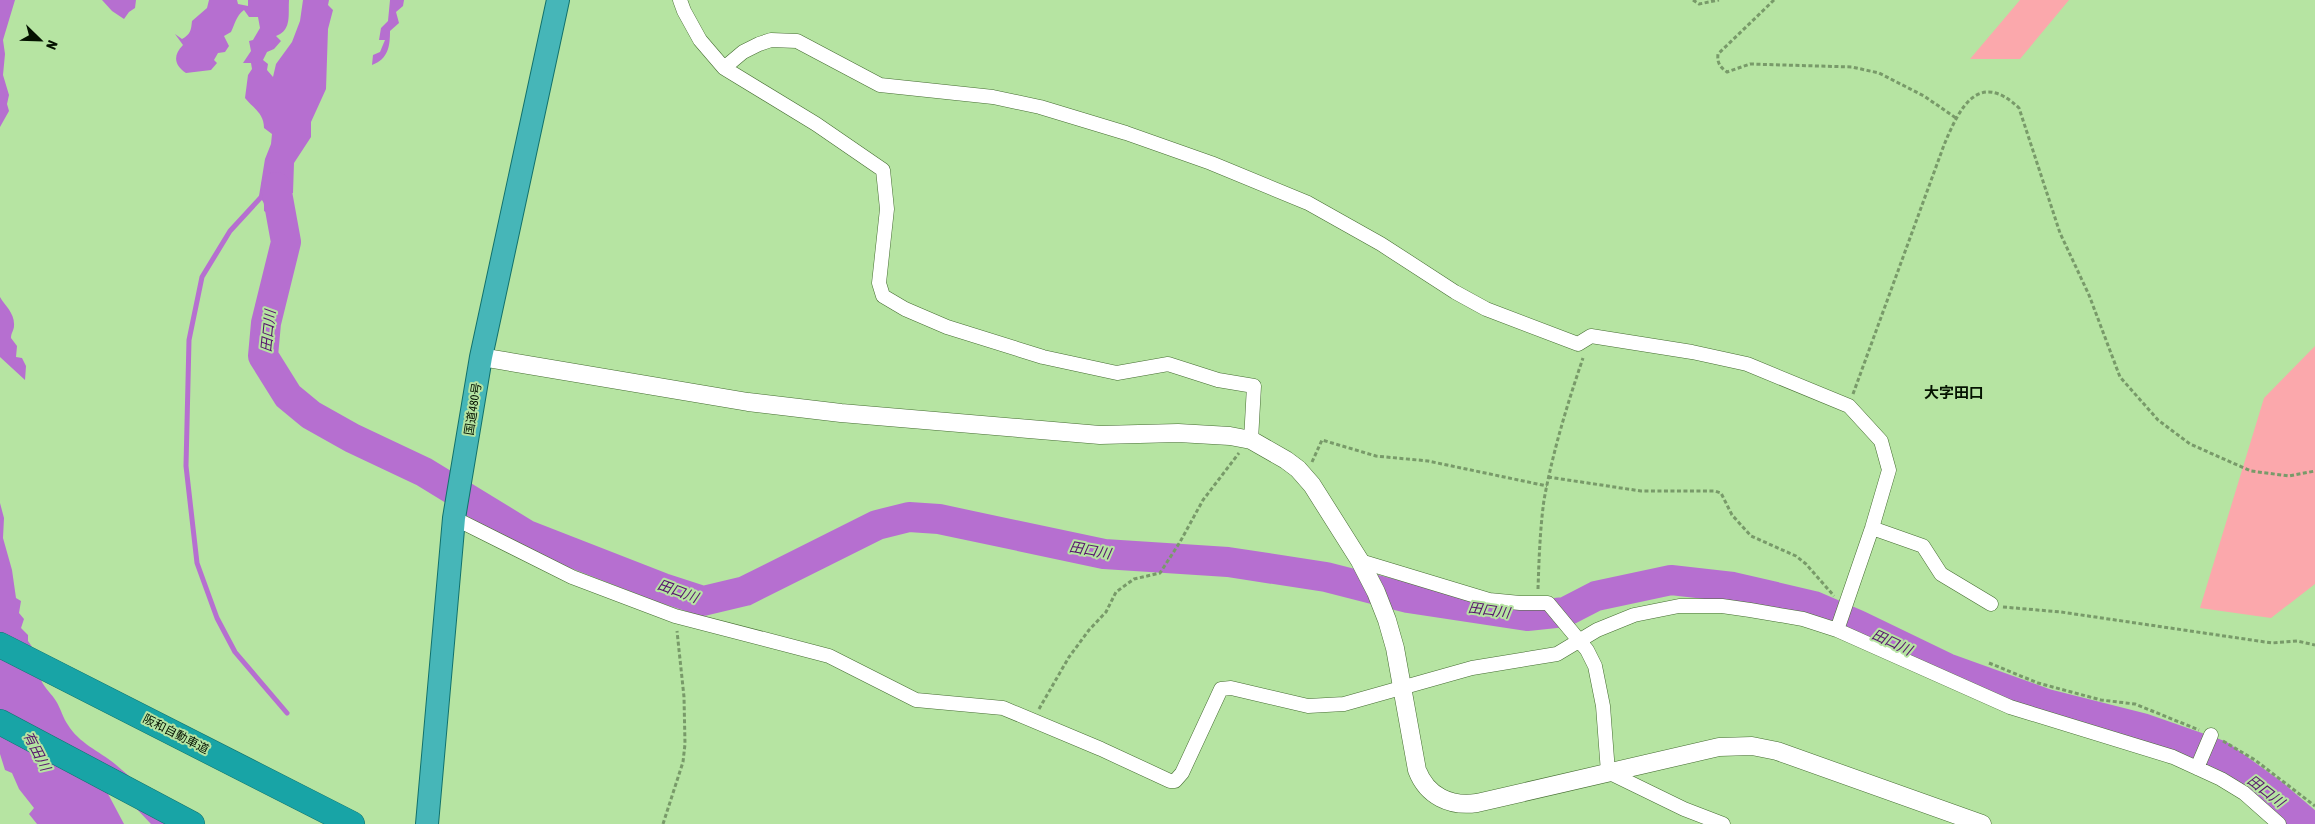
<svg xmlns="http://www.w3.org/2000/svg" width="2315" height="824" font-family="'Asap Condensed','Noto Sans JP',sans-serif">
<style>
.green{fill:#fba8ac}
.water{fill:#b66fd0}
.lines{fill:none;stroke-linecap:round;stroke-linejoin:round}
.stream{stroke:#b66fd0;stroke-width:5}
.river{stroke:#b66fd0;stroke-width:30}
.minor-casing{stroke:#456d31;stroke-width:15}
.tertiary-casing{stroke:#456d31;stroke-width:19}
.trunk-casing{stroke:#11716c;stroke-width:24}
.motorway-casing{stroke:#11716c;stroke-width:26}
.path{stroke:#789a69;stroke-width:3;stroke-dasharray:4 2.5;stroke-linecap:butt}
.minor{stroke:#fff;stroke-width:14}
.tertiary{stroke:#fff;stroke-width:18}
.trunk{stroke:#46b6b8;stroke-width:22}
.motorway{stroke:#18a4a6;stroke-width:25}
.labels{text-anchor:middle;stroke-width:4;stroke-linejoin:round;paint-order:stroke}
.street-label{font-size:12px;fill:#041200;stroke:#b6e4a2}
.water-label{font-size:14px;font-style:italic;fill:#56116c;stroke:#b6e4a2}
.quarter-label{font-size:15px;font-weight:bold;fill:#041200;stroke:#b6e4a2}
</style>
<rect width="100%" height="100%" fill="#b6e4a2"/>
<!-- green -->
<path class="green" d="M2020 0H2069L2020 59H1970Z
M2315 346V584L2271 618 2200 608 2264 398Z"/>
<!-- water -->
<path class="water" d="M0 0H15L3 40 5 54 3 75 9 95 7 104 9 111 0 127Z
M102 0H136L135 8 129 12 124 19 112 11Z
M209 0H237L238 4 248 6V0H289C288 15 292 30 276 36L281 41 274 49 267 52 263 60 268 64 267 70 273 77 276 64 292 42 300 21 303 0H329L328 5 333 10 328 29 326 89 311 122V137L294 163 293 193 286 194V200L294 205 293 227 287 228C276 222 274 216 264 211V203L259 196 265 159 271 144 272 134 264 128C264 113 254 109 245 98L248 75 252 69 251 63H243L251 51 249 41 253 40 260 28 258 17H249L244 10C236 16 235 24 231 32L224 36 229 46 225 52 218 53 214 60 217 63 211 70 186 73C175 66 172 56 183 45L175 34 182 39C191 34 191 30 192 21L207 8Z
M390 0H404L403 6 396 12 399 23 390 31C390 47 388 59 372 65L373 55 380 52 385 40H379L381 28 388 21Z
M0 297C5 306 15 313 14 326 14 330 11 333 11 338L17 346 16 357 22 358 26 366 25 380 0 357Z
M0 503 4 518 3 538 12 570 16 598 21 601 19 613 24 619 21 628 28 635V641C38 653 35 666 41 680 45 689 52 694 56 701 61 709 63 718 68 725 79 743 99 751 115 764 138 783 159 803 180 824H151L132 804 107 792 124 824H37L29 814 34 808 19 789 12 773 5 770 0 754Z"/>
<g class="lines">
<!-- stream -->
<path class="stream" d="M264 194 230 231 202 277 189 340 186 466 197 563 217 618 235 652 287 713"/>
<!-- river -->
<path class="river" d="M276 187 286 242 266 323 263 356 288 396 311 415 352 438 424 472 527 535 663 588 703 601 745 591 877 525 909 517 939 519 1104 554 1228 562 1326 577 1408 598 1527 616 1565 612 1596 596 1671 580 1733 587 1814 606 1858 625 1947 668 2047 704 2142 728 2219 755 2273 794 2308 824"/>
<defs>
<path id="minor" d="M680 0 684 11 700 40 724 68 816 124 883 170 887 209 879 283 883 296 905 309 947 327 1043 357 1117 373 1168 364 1218 380 1254 386 1251 440
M724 68 743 52 759 44 771 40 797 41 880 85 993 97 1040 107 1126 133 1211 163 1308 203 1381 244 1455 292 1486 309 1578 344 1591 336 1692 352 1747 364 1849 406 1881 441 1889 470 1872 528 1837 630
M454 518 572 577 675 616 829 656 916 700 1003 708 1101 749 1170 781H1175L1182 773 1221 689 1231 688 1308 706 1344 704 1472 668 1557 654 1597 630 1634 615 1679 606H1722L1750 610 1803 619 1837 630 2010 707 2173 757 2221 779 2244 793 2279 824
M1872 528 1923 546 1941 574 1991 604
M1360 561 1489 600 1520 603H1548L1587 650 1595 666 1603 706 1608 772 1684 809 1723 824
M2197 768 2211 735"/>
<path id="tertiary" d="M481 357 748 402 841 413 1100 435 1178 433 1230 436 1251 440 1286 460 1298 469 1312 485 1360 561 1376 592 1387 620 1395 648 1417 770C1427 796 1450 807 1477 803L1719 747 1752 746 1777 751 1982 824"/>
<path id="trunk" d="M427 824 454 518 481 357 558 0"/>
<path id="motorway" d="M0 645 352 824
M0 722 192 824"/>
</defs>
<!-- minor casing -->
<use href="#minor" class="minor-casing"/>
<!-- tertiary casing -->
<use href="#tertiary" class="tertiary-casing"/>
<!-- trunk casing -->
<use href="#trunk" class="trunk-casing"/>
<!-- motorway casing -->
<use href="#motorway" class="motorway-casing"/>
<!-- path -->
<path class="path" d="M1693 0 1699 4 1719 0
M1774 0 1718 54C1717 63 1720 67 1727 72L1750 64 1852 67 1879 73 1924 96 1956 118
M1853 394 1944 145C1959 109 1978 69 2019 108L2060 233 2089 295 2120 377 2158 420 2190 444 2251 471 2289 476 2315 471
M1312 462 1322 440 1376 456 1428 461 1547 486
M1548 477 1641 491H1715L1721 493 1732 515 1751 536 1796 556 1806 564 1834 596
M1538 589C1539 559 1540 529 1544 500 1553 451 1567 405 1583 358
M2003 607 2061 612 2272 643 2297 641 2315 645
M1989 663 2038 683 2101 700 2135 704 2199 730
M1039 709 1069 657 1089 630 1106 612 1116 592 1134 579 1160 573 1180 542 1203 500 1239 453
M2223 741 2255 760 2315 806
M663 824 683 762 685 744 684 697 677 631"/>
<!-- minor -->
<use href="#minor" class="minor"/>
<!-- tertiary -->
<use href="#tertiary" class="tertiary"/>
<!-- trunk -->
<use href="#trunk" class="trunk"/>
<!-- motorway -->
<use href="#motorway" class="motorway"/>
</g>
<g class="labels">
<!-- street labels -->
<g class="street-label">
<text transform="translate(473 409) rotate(-81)" y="4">国道480号</text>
<text transform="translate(176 734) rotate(27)" y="4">阪和自動車道</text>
</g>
<!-- water labels -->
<g class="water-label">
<text transform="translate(268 331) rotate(-84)" y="5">田口川</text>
<text transform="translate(1090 550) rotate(10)" y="5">田口川</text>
<text transform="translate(678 591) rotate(20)" y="5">田口川</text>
<text transform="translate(1489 610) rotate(8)" y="5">田口川</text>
<text transform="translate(1892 642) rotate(25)" y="5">田口川</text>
<text transform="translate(37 751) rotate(63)" y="5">有田川</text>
<text transform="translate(2266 791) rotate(38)" y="5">田口川</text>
</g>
<!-- quarter labels -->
<g class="quarter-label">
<text x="1954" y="398">大字田口</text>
</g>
</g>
<!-- north arrow -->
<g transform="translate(40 40) rotate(113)" stroke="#b6e4a2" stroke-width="4" paint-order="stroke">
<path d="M0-4L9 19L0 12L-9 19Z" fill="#041200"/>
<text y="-8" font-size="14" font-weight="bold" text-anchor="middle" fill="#041200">N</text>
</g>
</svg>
